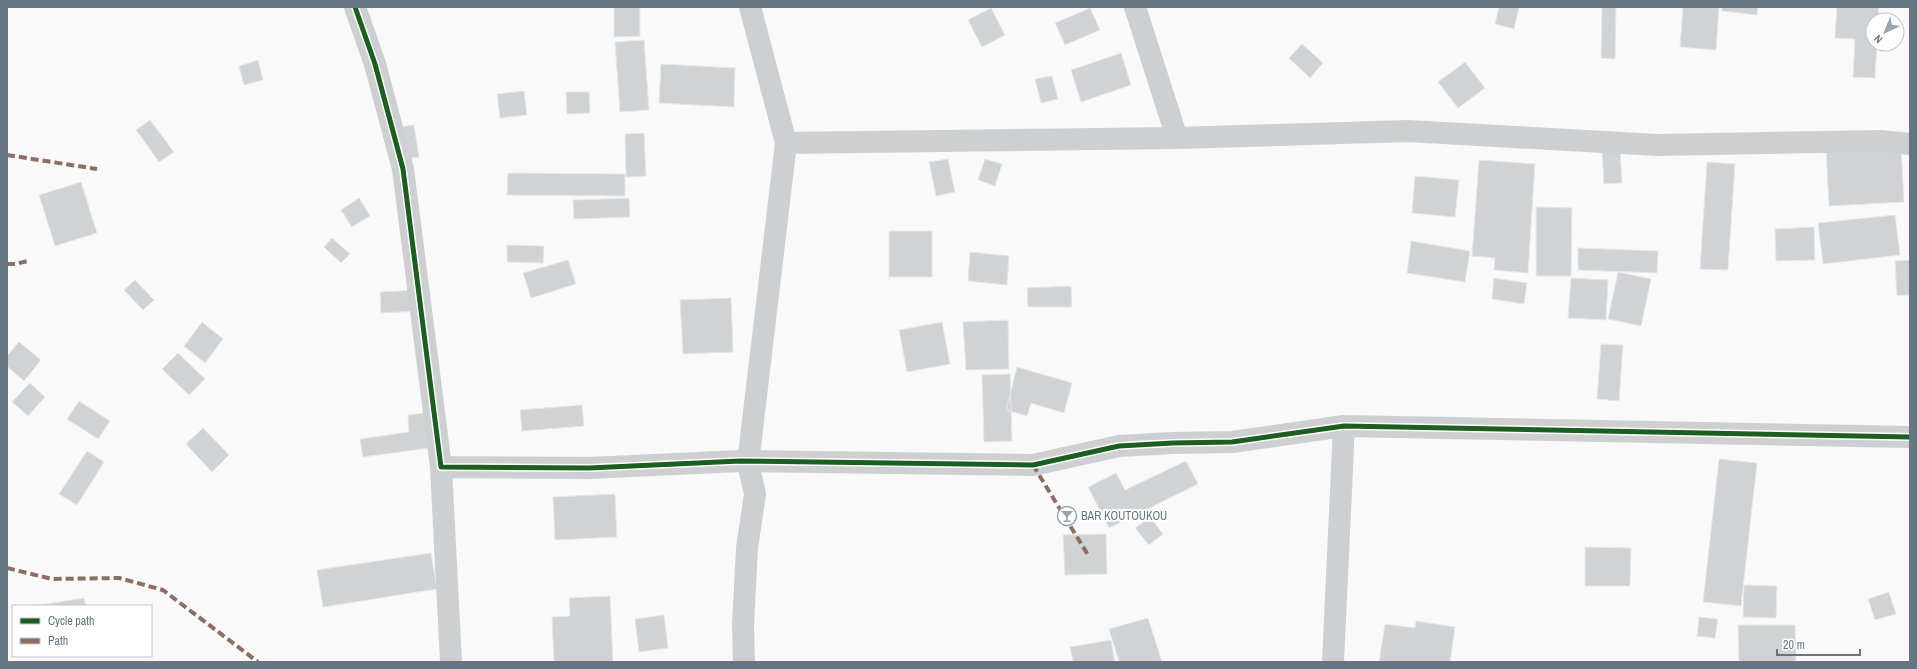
<svg xmlns="http://www.w3.org/2000/svg" width="1917" height="669" font-family="'Archivo Narrow',sans-serif">
<style>
.building{fill:#d0d2d3;stroke:#e8e8e8}
.lines{fill:none;stroke-linecap:round;stroke-linejoin:round}
.minor{stroke:#cecfd0;stroke-width:22}
.quiet{stroke:#8d6e63;stroke-width:4;stroke-dasharray:8 4;stroke-linecap:butt}
.cycleway-casing{stroke:#fff;stroke-width:8}
.cycleway{stroke:#1b5e20;stroke-width:5}
.labels{text-anchor:middle;stroke-width:4;stroke-linejoin:round;paint-order:stroke}
.poi-label{font-size:12px;fill:#657683;stroke:#fff;text-anchor:start}
</style>
<rect width="100%" height="100%" fill="#f9f9f9"/>
<!-- building -->
<path class="building" d="M614 7H640V36L614 37Z
M1499 7H1519L1514 29 1495 24Z
M1602 7H1616L1615 59 1601 58Z
M1683 7H1719L1716 50 1680 47Z
M1722 7H1758L1757 15 1722 11Z
M1837 7H1879L1878 20H1873V44H1877L1875 78 1853 77 1855 39 1835 38Z
M991 8 1005 35 982 47 968 20Z
M1090 8 1100 30 1065 45 1055 23Z
M644 40 649 110 620 112 615 42Z
M1302 44 1323 63 1310 78 1289 58Z
M1121 53 1131 85 1081 102 1071 70Z
M258 60 263 80 244 85 239 66Z
M1465 62 1485 88 1458 108 1438 82Z
M661 64 735 68 734 107 659 103Z
M1052 76 1058 99 1041 103 1035 79Z
M524 91 527 115 500 118 497 94Z
M566 92H589L590 113 567 114Z
M150 120 174 152 159 162 136 130Z
M414 125 419 157 405 159 399 127Z
M644 133 646 176 626 177 625 134Z
M1901 146 1904 202 1829 206 1826 149Z
M1620 149 1622 183 1604 184 1602 151Z
M948 159 955 192 936 196 929 162Z
M985 159 1002 164 995 186 978 180Z
M1479 160 1535 164 1528 273 1494 270 1495 258 1472 256Z
M1707 162 1735 164 1728 270 1700 269Z
M508 173 625 174V196L507 195Z
M1415 176 1459 180 1455 217 1412 213Z
M81 182 97 233 55 246 39 195Z
M359 198 370 216 352 227 341 210Z
M629 198 630 217 574 219 573 200Z
M1536 207 1572 208 1571 276H1536Z
M1895 215 1900 255 1823 264 1818 223Z
M1814 227 1815 260 1776 261 1775 229Z
M889 231H932V277H889Z
M332 238 350 254 341 263 324 247Z
M1411 241 1470 251 1465 282 1407 273Z
M507 245 544 246 543 263 507 262Z
M1578 248 1658 251 1657 273 1578 270Z
M970 252 1009 256 1007 285 968 281Z
M568 260 576 284 531 298 523 273Z
M1910 260V295L1897 296 1895 261Z
M1618 272 1651 279 1641 326 1608 319Z
M1494 278 1527 283 1524 304 1492 299Z
M1571 278 1608 280 1606 320 1568 318Z
M135 280 154 300 143 310 124 290Z
M1071 286 1072 307H1028L1027 288Z
M418 290 420 311 381 313 380 292Z
M731 298 733 352 683 354 680 300Z
M1008 320 1009 369 966 370 963 322Z
M202 322 223 339 205 363 184 346Z
M942 322 950 364 907 372 899 330Z
M19 342 41 360 24 381 7 366V356Z
M1601 344 1623 345 1619 401 1597 399Z
M178 353 205 379 189 395 162 369Z
M1017 367 1072 383 1064 413 1031 403 1027 416 1006 410Z
M1010 374 1012 441 984 442 982 375Z
M30 383 45 397 28 416 12 402Z
M79 401 110 421 98 439 67 419Z
M582 405 584 426 522 431 520 410Z
M431 412 436 447 363 457 360 439 409 432 408 415Z
M203 428 229 455 212 472 186 444Z
M87 451 104 462 77 505 59 494Z
M1719 459 1757 463 1741 606 1703 602Z
M1186 461 1198 484 1109 528 1088 487 1116 473 1125 490Z
M615 494 617 537 555 540 553 497Z
M1150 517 1163 534 1149 545 1135 528Z
M1106 534 1107 574 1065 575 1063 535Z
M1585 547 1631 548 1630 586H1585Z
M431 553 437 589 323 607 317 570Z
M1744 585 1777 586 1776 618 1743 617Z
M1889 592 1896 614 1875 620 1868 599Z
M610 596 613 662H554L552 617 570 616 569 598Z
M84 598 86 606H34Z
M664 615 668 648 639 652 635 619Z
M1699 617 1718 619 1715 638 1697 636Z
M1148 618 1162 662H1119L1109 629Z
M1416 621 1455 627 1450 662H1379L1385 624 1415 628Z
M1738 625H1795L1796 662H1739Z
M1111 640 1115 662H1073L1070 647Z"/>
<g class="lines">
<!-- minor -->
<path class="minor" d="M355 7 375 64 403 169 441 467 589 468 740 461 1033 465 1119 446 1173 443 1232 442 1344 426 1910 437
M1135 7 1177 138
M786 143 1177 138 1408 131 1657 145 1881 141 1910 144
M441 467 451 662
M744 662 743 625 747 548 755 494 748 463 786 143 750 7
M1333 662 1344 426"/>
<!-- quiet -->
<path class="quiet" d="M7 155 97 169
M7 264H15L28 261
M1033 465 1088 555
M7 568 52 579 119 578 163 590 258 662"/>
<defs>
<path id="cycleway" d="M355 7 375 64 403 169 441 467 589 468 740 461 1033 465 1119 446 1173 443 1232 442 1344 426 1910 437"/>
</defs>
<!-- cycleway casing -->
<use href="#cycleway" class="cycleway-casing"/>
<!-- cycleway -->
<use href="#cycleway" class="cycleway"/>
</g>
<!-- icons -->
<defs>
<symbol id="bar-ring" viewBox="-11 -11 22 22"><circle r="9.5" fill="#fff" stroke="#99a4ac" stroke-width="1.5"/><path d="M-6-5H6L.8 .8V4.5H3.5V6h-7V4.5H-.8V.8Z" fill="#99a4ac"/></symbol>
</defs>
<g fill-rule="evenodd">
<use href="#bar-ring" x="1056" y="505" width="22" height="22"/>
</g>
<g class="labels">
<!-- poi labels -->
<g class="poi-label">
<text x="1081" y="520">BAR KOUTOUKOU</text>
</g>
</g>
<!-- border -->
<rect width="1917" height="669" fill="none" stroke="#657683" stroke-width="16"/>
<!-- legend -->
<rect x="12" y="605" width="140" height="52" fill="#ffffff" stroke="#c1c8cd"/>
<rect x="20" y="618" width="20" height="6" fill="#1b5e20" stroke="#c1c8cd"/>
<text x="48" y="625" font-size="12" fill="#657683">Cycle path</text>
<rect x="20" y="638" width="20" height="6" fill="#8d6e63" stroke="#c1c8cd"/>
<text x="48" y="645" font-size="12" fill="#657683">Path</text>
<!-- north arrow -->
<g transform="translate(1885 32) rotate(224)"><circle r="19" fill="#ffffff" stroke="#c1c8cd"/>
<path d="M0-3L7 15L0 10L-7 15Z" fill="#99a4ac"/>
<text y="-6" font-size="11" font-weight="bold" text-anchor="middle" fill="#657683">N</text>
</g>
<!-- scale -->
<path d="M1777 649v6h83v-6" fill="none" stroke="#657683" stroke-width="2"/>
<text x="1783" y="649" font-size="12" fill="#657683" stroke="#ffffff" stroke-width="3" paint-order="stroke">20 m</text>
</svg>
